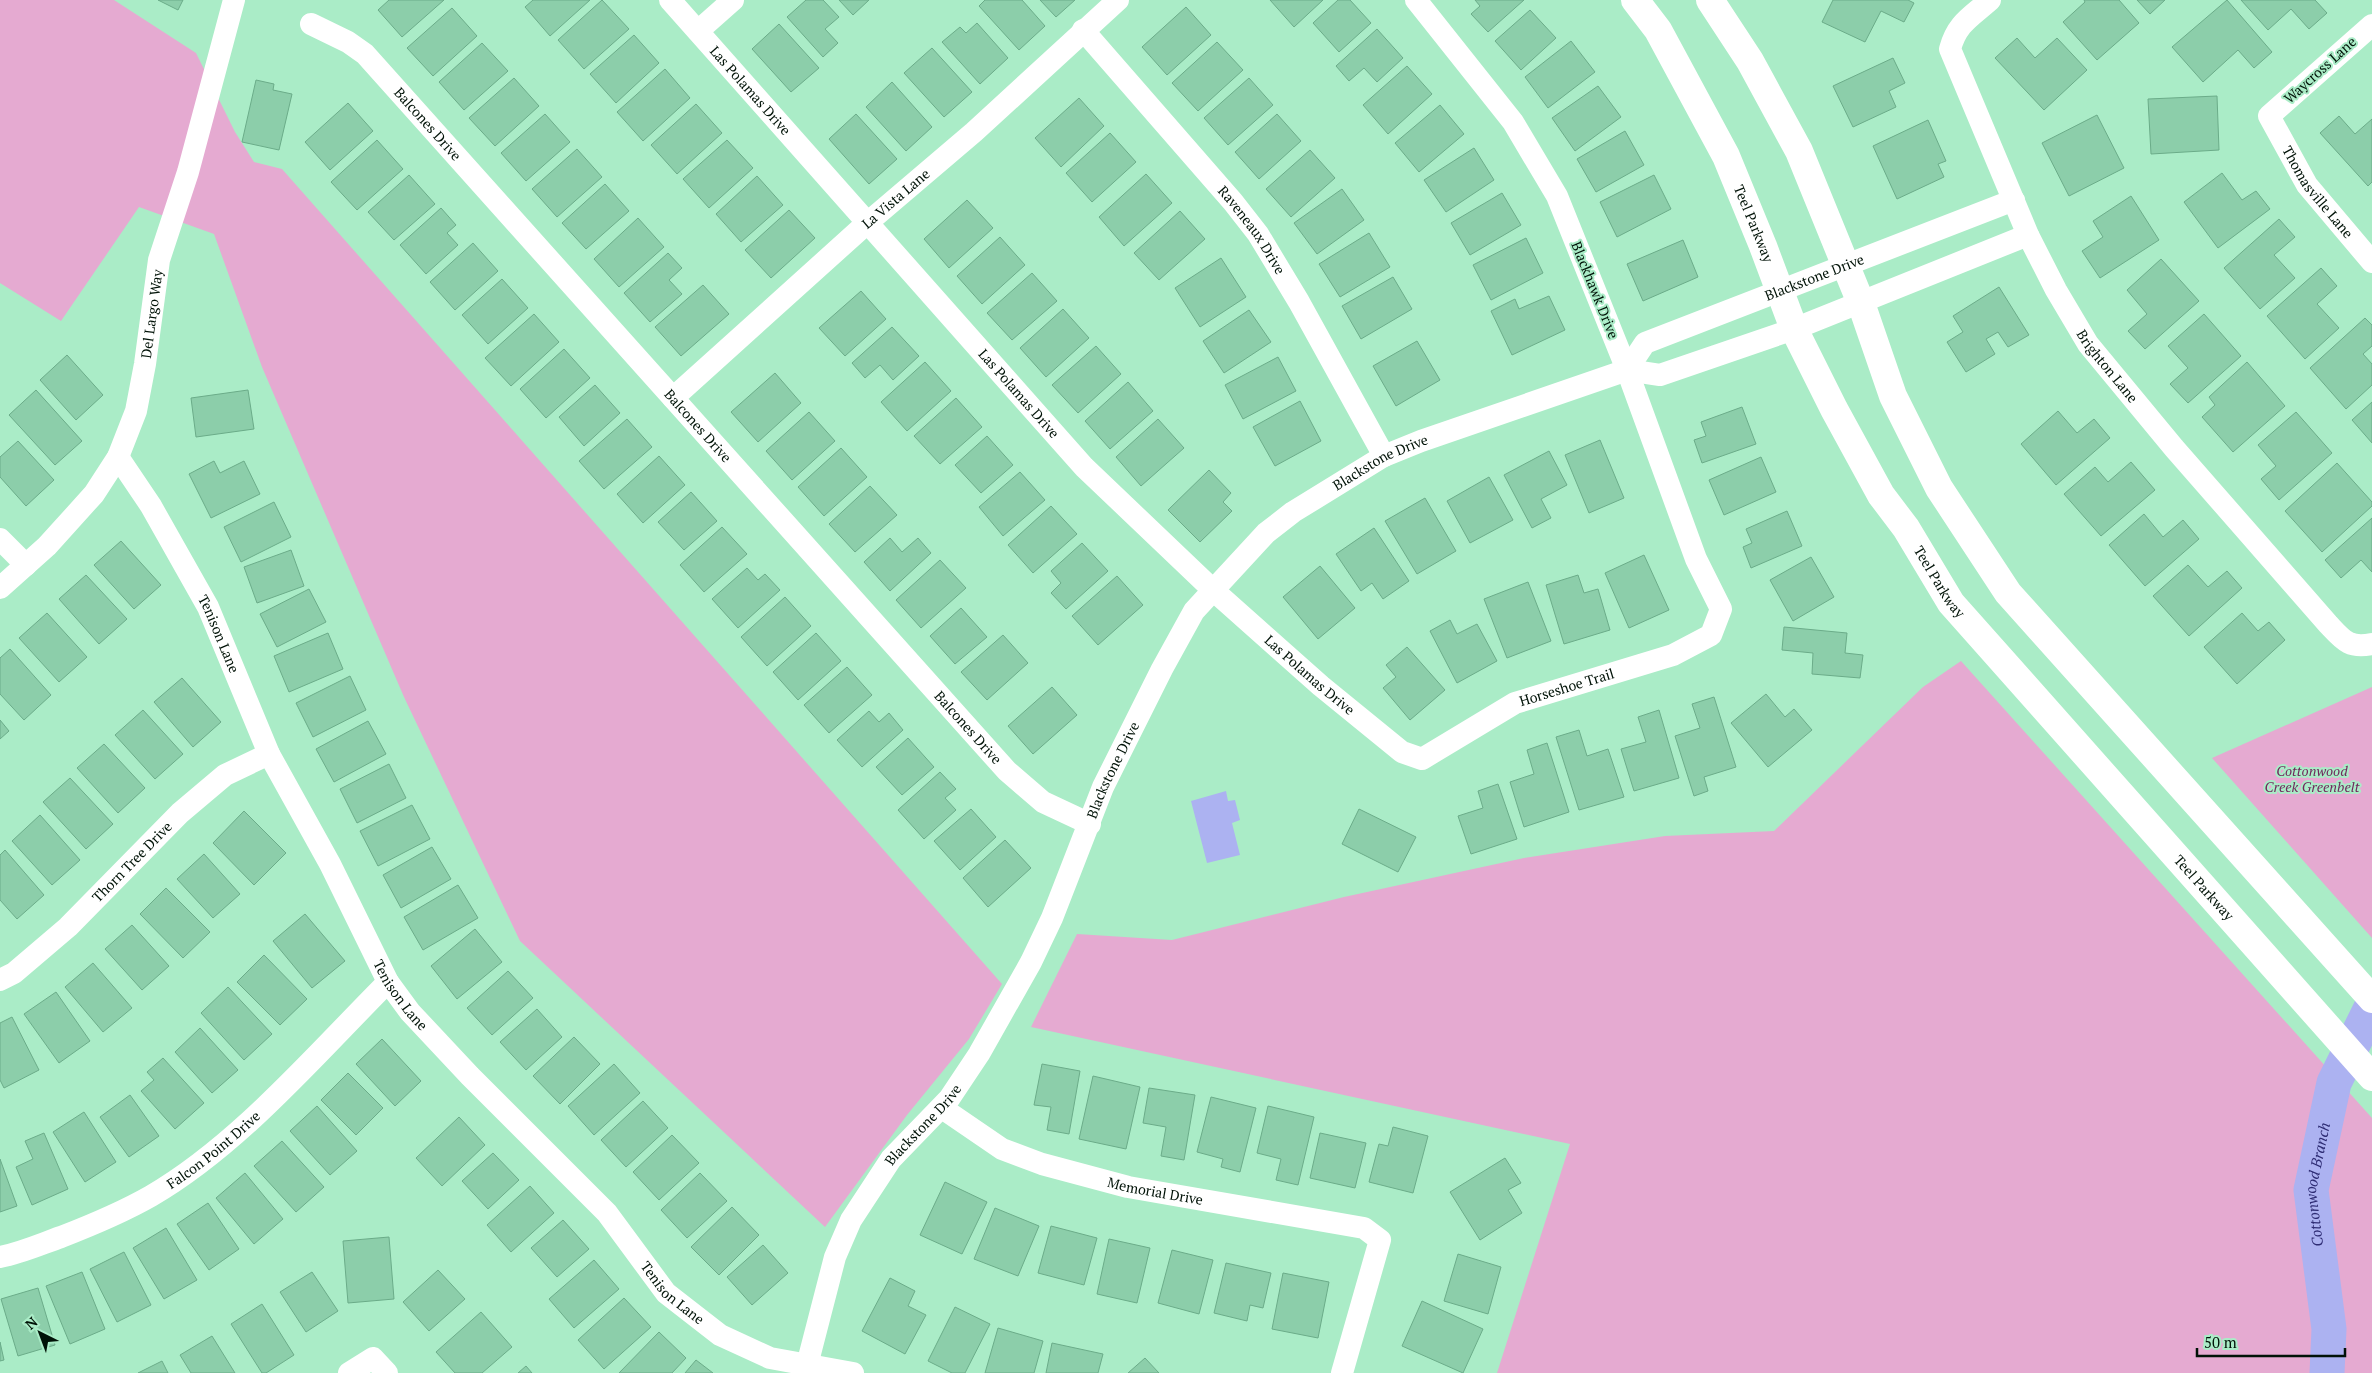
<svg xmlns="http://www.w3.org/2000/svg" width="2372" height="1373" font-family="'PT Serif',serif">
<style>
.green{fill:#e5aad1}
.water{fill:#acb2f1}
.lines{fill:none;stroke-linecap:round;stroke-linejoin:round}
.river{stroke:#acb2f1;stroke-width:35}
.building{fill:#8cceaa;stroke:#6bac89}
.minor{stroke:#fff;stroke-width:22}
.major{stroke:#fff;stroke-width:28}
.labels{text-anchor:middle;stroke-width:4;stroke-linejoin:round;paint-order:stroke}
.street-label{font-size:14px;fill:#001207;stroke:#aaecc7}
.park-label{font-size:14px;font-style:italic;fill:#70285c;stroke:#aaecc7}
.water-label{font-size:15px;font-style:italic;fill:#2e2c74;stroke:#aaecc7}
</style>
<rect width="100%" height="100%" fill="#aaecc7"/>
<!-- green -->
<path class="green" d="M0 0H114L196 53 235 132 254 162 282 169 1002 984 969 1039 907 1115 825 1227 520 941 404 697 262 367 214 234 139 207 61 321 0 283Z
M1961 661 2372 1118V1373H1497L1570 1144 1031 1027 1077 934 1172 940 1344 897 1524 858 1665 836 1774 831 1923 687Z
M2372 687V938L2212 758Z"/>
<!-- water -->
<path class="water" d="M1226 791 1228 801 1235 800 1240 820 1232 823 1240 855 1207 863 1191 801Z"/>
<g class="lines">
<!-- river -->
<path class="river" id="s1" d="M2327 1373 2329 1329 2311 1190 2334 1083 2372 1006"/>
</g>
<!-- building -->
<path class="building" d="M158 0H183L178 10Z
M389 0H444L402 37 378 10Z
M533 0H590L550 36 525 7Z
M602 0 629 29 584 69 558 40Z
M806 0H823L839 17 825 29 838 43 823 57 787 17Z
M839 0H869L853 15Z
M985 0H1022L1045 26 1019 50 979 6Z
M1040 0H1075L1056 17Z
M1270 0H1323L1294 27Z
M1338 0H1350L1371 23 1339 52 1313 23Z
M1475 0H1524L1488 32 1471 14 1480 6Z
M1833 0H1908L1914 3 1904 22 1881 11 1865 42 1822 22Z
M2084 0H2119L2139 23 2097 60 2063 22 2085 2Z
M2137 0H2165L2150 14Z
M2227 0 2272 52 2254 68 2238 50 2203 82 2172 47Z
M2241 0H2315L2327 13 2309 29 2291 9 2268 30Z
M1186 7 1211 35 1167 75 1142 47Z
M452 8 477 36 433 76 407 48Z
M1530 10 1556 38 1521 70 1495 41Z
M977 23 1008 58 980 84 942 42 960 27 966 33Z
M779 24 819 68 791 92 752 49Z
M1377 29 1403 58 1377 82 1364 68 1349 81 1336 66Z
M634 35 659 63 616 103 590 74Z
M2017 38 2035 58 2057 38 2087 70 2044 110 1995 58Z
M1571 41 1595 72 1548 108 1525 77Z
M1217 42 1243 70 1198 111 1172 83Z
M482 43 508 71 464 110 439 82Z
M932 48 972 92 944 117 904 73Z
M1893 58 1905 83 1889 91 1896 107 1853 127 1833 86Z
M1407 66 1432 94 1388 134 1363 105Z
M665 69 690 98 643 141 617 112Z
M514 78 539 106 495 146 469 118Z
M1249 78 1273 105 1228 145 1204 118Z
M256 80 274 84 273 90 292 94 279 150 242 142Z
M892 82 932 127 906 151 866 107Z
M1598 86 1621 117 1575 151 1552 118Z
M2217 96 2219 150 2151 154 2148 99Z
M1079 98 1104 126 1061 167 1035 138Z
M348 103 373 131 330 170 305 142Z
M696 104 722 133 677 174 651 145Z
M1440 105 1464 134 1419 172 1395 143Z
M545 114 570 142 526 181 501 153Z
M856 114 897 159 869 184 829 139Z
M1277 114 1301 141 1259 179 1235 152Z
M2097 115 2124 168 2069 196 2042 143Z
M2339 116 2355 134 2372 119V182L2368 186 2320 133Z
M1928 120 1946 161 1938 164 1944 177 1897 199 1873 146Z
M1625 131 1644 165 1596 192 1577 159Z
M1110 133 1136 162 1092 202 1066 173Z
M377 140 403 169 357 210 331 182Z
M727 140 753 168 709 208 683 179Z
M1474 148 1494 180 1446 212 1424 180Z
M577 149 602 177 557 217 532 189Z
M1310 150 1335 178 1291 217 1266 189Z
M2222 173 2242 200 2256 191 2270 209 2218 248 2184 202Z
M1146 174 1172 203 1124 246 1099 217Z
M409 175 435 204 394 240 368 212Z
M1654 175 1671 209 1617 237 1600 202Z
M757 176 783 205 741 242 716 214Z
M605 184 629 211 586 249 562 223Z
M1342 189 1364 220 1317 254 1294 223Z
M1502 193 1521 225 1470 255 1451 223Z
M2131 196 2159 240 2100 278 2082 251 2103 237 2093 221Z
M967 200 993 228 949 268 924 239Z
M441 208 456 225 447 233 458 245 426 274 400 245Z
M789 210 815 238 771 278 745 250Z
M1180 211 1205 239 1159 280 1134 253Z
M638 218 664 247 619 287 594 259Z
M2279 219 2295 237 2274 255 2295 278 2260 309 2224 268Z
M1369 233 1390 267 1340 297 1319 264Z
M1000 237 1025 265 982 304 957 276Z
M1526 238 1543 273 1491 300 1473 265Z
M1683 240 1698 277 1643 301 1627 264Z
M473 243 498 271 455 310 430 282Z
M668 253 682 268 669 280 682 294 650 322 624 293Z
M1221 258 1246 297 1200 327 1175 288Z
M2161 259 2199 301 2145 349 2128 331 2147 314 2127 290Z
M2321 268 2337 286 2317 304 2339 328 2305 359 2267 316Z
M1032 273 1057 301 1012 340 987 313Z
M1393 277 1412 309 1361 339 1342 306Z
M502 279 528 308 488 344 462 315Z
M703 285 729 314 681 356 655 327Z
M1999 287 2029 335 2008 347 1998 332 1986 339 1995 354 1966 372 1947 342 1963 332 1953 316Z
M861 291 886 319 845 356 819 328Z
M1549 296 1565 330 1512 355 1491 311 1515 299 1519 309Z
M1063 309 1089 338 1046 377 1020 348Z
M1249 310 1271 342 1224 373 1203 341Z
M534 314 559 342 511 386 485 358Z
M2204 314 2241 356 2188 403 2170 384 2188 368 2168 346Z
M2365 318 2372 325V346L2363 354 2372 364V385L2346 409 2310 368Z
M892 327 919 356 893 380 880 365 865 378 852 363Z
M1417 341 1440 380 1396 406 1373 366Z
M1096 346 1121 374 1078 413 1052 385Z
M564 349 590 378 546 418 520 389Z
M67 355 103 395 76 420 40 380Z
M1278 357 1296 391 1243 419 1225 385Z
M925 362 951 391 907 431 881 402Z
M2247 362 2285 406 2233 452 2202 417 2215 405 2209 397Z
M775 373 801 403 758 442 731 412Z
M1128 382 1153 411 1110 449 1085 421Z
M595 385 620 413 584 446 559 417Z
M36 390 82 441 55 465 9 415Z
M248 390 254 429 196 437 191 398Z
M956 398 982 427 940 464 914 436Z
M1300 401 1321 441 1275 466 1253 427Z
M2372 402V443L2352 420Z
M1742 407 1756 444 1702 463 1694 440 1706 436 1701 422Z
M2058 411 2077 433 2094 419 2110 438 2056 485 2021 444Z
M809 412 835 441 792 480 766 451Z
M2296 412 2332 453 2279 500 2261 479 2276 466 2258 445Z
M627 419 652 447 604 489 579 461Z
M1158 419 1184 448 1141 486 1116 457Z
M987 436 1013 465 981 493 955 465Z
M1600 440 1624 498 1589 513 1565 455Z
M18 441 54 480 26 506 0 477V457Z
M841 448 867 477 824 516 798 487Z
M1549 451 1567 485 1541 499 1551 518 1532 528 1504 475Z
M659 456 685 485 643 523 617 494Z
M1761 457 1776 492 1724 515 1709 480Z
M214 461 220 473 244 461 260 494 211 518 189 474Z
M2131 462 2155 490 2101 536 2064 494 2095 467 2108 482Z
M2337 463 2372 502V506L2322 552 2285 511Z
M1209 470 1231 493 1223 502 1232 511 1200 542 1168 510Z
M1020 472 1045 500 1003 536 979 507Z
M1489 477 1513 520 1470 543 1447 501Z
M870 486 897 515 855 552 829 524Z
M691 492 717 521 684 550 658 522Z
M1425 498 1456 551 1417 574 1385 521Z
M274 502 291 537 241 562 224 527Z
M1051 506 1077 534 1033 573 1008 545Z
M1787 511 1802 546 1751 568 1743 547 1752 543 1746 529Z
M2144 514 2163 537 2183 520 2199 539 2145 586 2109 545Z
M2372 518V572L2361 560 2341 578 2325 560Z
M722 527 747 554 704 592 680 565Z
M1374 528 1409 581 1383 599 1372 583 1361 591 1336 554Z
M890 538 902 552 918 538 931 553 890 591 864 562Z
M121 541 161 585 134 609 94 565Z
M1082 543 1108 571 1066 609 1051 593 1061 583 1051 571Z
M291 550 304 586 257 603 244 567Z
M1644 555 1669 610 1629 628 1605 573Z
M1811 557 1834 597 1793 621 1770 580Z
M940 560 966 588 921 628 896 600Z
M2188 565 2208 587 2227 571 2242 588 2189 636 2153 596Z
M1320 566 1355 608 1318 639 1283 597Z
M747 568 758 580 765 574 780 590 738 628 712 599Z
M86 575 127 619 99 644 59 599Z
M1578 575 1584 593 1598 589 1610 630 1564 644 1546 585Z
M1117 576 1143 605 1098 645 1072 616Z
M1528 582 1551 641 1507 658 1484 599Z
M309 589 326 622 277 647 260 614Z
M785 597 811 626 767 666 741 637Z
M961 608 987 637 955 664 930 636Z
M47 613 87 657 59 682 19 638Z
M2242 613 2258 631 2269 622 2285 640 2237 684 2204 647Z
M1450 620 1457 634 1477 624 1497 661 1457 683 1430 631Z
M1784 627 1847 633 1845 653 1863 655 1860 678 1812 674 1813 653 1782 650Z
M328 633 343 669 289 692 274 656Z
M816 633 841 661 798 700 773 672Z
M1003 635 1028 663 987 700 961 672Z
M1407 647 1445 690 1410 720 1383 688 1396 677 1386 665Z
M10 649 51 695 24 720 0 694V658Z
M847 667 872 695 829 733 804 705Z
M350 676 366 710 313 737 296 703Z
M182 678 221 722 193 747 154 702Z
M1052 687 1077 715 1033 754 1008 726Z
M1766 694 1785 717 1794 709 1812 730 1768 767 1731 723Z
M1714 697 1736 767 1704 777 1708 791 1694 796 1675 736 1700 728 1692 704Z
M143 710 183 754 155 779 115 735Z
M1659 710 1679 778 1634 791 1621 749 1646 742 1638 717Z
M869 711 879 722 889 713 903 730 862 767 837 740Z
M0 720 9 731 0 739Z
M368 721 386 754 334 782 316 749Z
M1579 730 1587 756 1608 749 1624 797 1579 810 1556 737Z
M908 738 934 767 902 795 876 767Z
M1547 743 1569 812 1524 827 1510 782 1534 774 1527 750Z
M104 744 145 788 118 813 77 768Z
M389 764 406 798 357 823 340 789Z
M940 772 956 789 945 798 956 810 924 839 898 810Z
M70 778 113 824 86 849 43 802Z
M1498 784 1517 839 1471 854 1458 816 1483 808 1478 791Z
M412 805 430 839 378 866 360 831Z
M971 809 996 837 960 870 934 841Z
M1359 809 1416 837 1398 872 1342 844Z
M244 811 286 853 254 885 213 843Z
M40 815 80 860 52 885 12 841Z
M1005 840 1031 868 988 907 963 878Z
M432 847 451 879 401 908 383 875Z
M5 850 44 895 17 919 0 900V855Z
M204 854 240 894 213 918 177 879Z
M458 885 478 918 423 950 404 917Z
M166 888 210 932 183 958 140 914Z
M305 914 345 961 312 988 273 941Z
M132 925 169 966 142 990 105 949Z
M475 929 502 962 457 999 431 966Z
M264 955 307 999 280 1025 237 982Z
M93 963 132 1008 103 1032 65 987Z
M508 971 533 998 492 1035 467 1008Z
M228 987 272 1034 244 1060 201 1013Z
M56 992 90 1041 59 1063 24 1014Z
M537 1009 562 1037 526 1070 500 1042Z
M12 1017 39 1070 4 1088 0 1080V1023Z
M200 1028 238 1070 212 1093 175 1052Z
M574 1037 600 1064 560 1104 533 1076Z
M382 1039 421 1081 395 1106 356 1064Z
M163 1058 204 1103 175 1129 141 1091 154 1080 147 1072Z
M614 1064 640 1093 594 1135 568 1106Z
M1042 1064 1080 1071 1069 1134 1047 1130 1051 1107 1034 1105Z
M348 1073 383 1108 356 1135 321 1100Z
M1093 1076 1140 1087 1126 1149 1079 1139Z
M1149 1088 1195 1095 1184 1160 1161 1156 1166 1127 1143 1123Z
M130 1095 159 1136 129 1157 100 1117Z
M1211 1097 1256 1108 1240 1172 1221 1167 1223 1159 1197 1152Z
M643 1101 668 1128 626 1167 601 1140Z
M317 1106 357 1151 330 1175 290 1131Z
M1268 1106 1314 1117 1298 1185 1276 1180 1281 1159 1257 1153Z
M84 1112 116 1162 85 1182 53 1132Z
M459 1117 485 1145 442 1186 416 1158Z
M1393 1127 1428 1136 1413 1193 1369 1182 1379 1144 1388 1146Z
M44 1133 68 1189 32 1205 16 1167 33 1159 25 1141Z
M1320 1133 1366 1143 1355 1188 1310 1178Z
M672 1135 699 1163 659 1200 633 1172Z
M282 1141 324 1187 296 1212 254 1166Z
M493 1153 519 1180 488 1209 462 1181Z
M1505 1158 1521 1183 1508 1190 1522 1213 1480 1240 1450 1192Z
M0 1159 17 1206 0 1212Z
M245 1173 283 1219 254 1244 216 1198Z
M700 1173 727 1201 687 1238 661 1210Z
M945 1182 987 1202 962 1254 920 1235Z
M530 1186 554 1213 511 1252 487 1225Z
M208 1203 239 1249 209 1270 177 1224Z
M732 1207 759 1235 719 1275 691 1247Z
M995 1208 1039 1226 1018 1276 974 1259Z
M563 1220 589 1249 557 1277 531 1248Z
M1051 1226 1097 1238 1084 1285 1038 1273Z
M166 1228 197 1280 164 1299 133 1248Z
M389 1237 394 1299 348 1303 343 1241Z
M1109 1239 1150 1248 1137 1303 1097 1294Z
M763 1245 788 1273 752 1305 727 1277Z
M1172 1250 1213 1260 1199 1314 1158 1303Z
M124 1252 151 1305 117 1322 90 1269Z
M1458 1254 1501 1267 1488 1314 1444 1301Z
M594 1260 619 1289 574 1328 549 1299Z
M1226 1263 1271 1273 1263 1308 1250 1305 1247 1321 1214 1313Z
M438 1270 465 1299 429 1331 403 1302Z
M82 1272 105 1329 70 1344 46 1286Z
M312 1272 338 1311 306 1332 280 1292Z
M1283 1273 1329 1282 1318 1338 1272 1329Z
M890 1278 915 1291 908 1306 926 1315 905 1354 862 1331Z
M38 1288 55 1345 18 1356 1 1299Z
M624 1298 651 1327 604 1369 578 1340Z
M1422 1301 1483 1329 1463 1373 1402 1346Z
M262 1304 294 1355 266 1373H262L231 1324Z
M955 1307 990 1324 965 1373H952L928 1361Z
M481 1312 512 1347 482 1373H455L436 1352Z
M998 1328 1043 1341 1034 1373H985Z
M659 1332 686 1358 672 1373H619Z
M212 1336 235 1373H191L180 1355Z
M0 1342 4 1360 0 1361Z
M1052 1343 1103 1354 1098 1373H1046Z
M1145 1358 1159 1373H1128Z
M696 1360 713 1373H685Z
M162 1361 168 1373H138Z
M526 1366 532 1373H518Z"/>
<g class="lines">
<!-- minor -->
<g class="minor">
<path id="s2" d="M670 0 1084 467 1213 590 1321 686 1402 752 1422 759 1515 703 1673 655 1711 635 1721 609 1696 559 1627 370 1557 196 1513 122 1416 0"/>
<path id="s3" d="M1990 0C1971 17 1957 23 1950 49L2028 235 2056 290 2088 344 2174 448 2328 624C2343 640 2349 649 2372 644"/>
<path id="s4" d="M311 24 348 42 365 54 1007 771 1043 802 1090 824"/>
<path id="s5" d="M2372 25 2269 116 2307 185 2372 262"/>
<path id="s6" d="M1083 30 1233 202 1258 234 1299 302 1384 456"/>
<path d="M698 31 733 0"/>
<path id="s7" d="M1627 370 1645 343 2014 200"/>
<path id="s8" d="M673 398 866 224 974 132 1118 0"/>
<path id="s9" d="M118 457 151 506 208 607 269 754 330 864 388 982 410 1012 470 1076 607 1213 666 1293 720 1335 770 1358 853 1373"/>
<path d="M0 539 26 565"/>
<path id="s10" d="M0 588 47 546 94 494 118 457 136 411 145 364 159 260 188 172 234 0"/>
<path id="s11" d="M0 980 14 973 68 927 180 813 225 775 269 754"/>
<path id="s12" d="M942 1108 1002 1149 1042 1164 1128 1187 1364 1228 1380 1240 1342 1373"/>
<path id="s13" d="M0 1257C21 1253 41 1244 61 1237 92 1225 123 1212 151 1196 239 1145 316 1054 388 982"/>
<path d="M349 1373 373 1358 387 1373"/>
<path id="s14" d="M805 1373 835 1257 851 1220 891 1159 949 1099 979 1054 1031 962 1052 918 1103 787 1162 669 1194 611 1266 533 1293 512 1384 456 1421 441 1627 370 1660 375 1794 329 2028 235"/>
</g>
<!-- major -->
<g class="major">
<path id="s15" d="M1635 0 1658 30 1726 156 1763 246 1794 329 1834 409 1881 495 1906 528 1951 603 2372 1077"/>
<path d="M1710 0 1750 61 1799 151 1861 303 1893 396 1939 488 2008 593 2372 999"/>
</g>
</g>
<g class="labels">
<!-- street labels -->
<g class="street-label">
<text transform="translate(2320 70) rotate(-42)" y="5">Waycross Lane</text>
<text dy="5" stroke="none"><textPath href="#s2" startOffset="121">Las Polamas Drive</textPath></text>
<text dy="5" stroke="none"><textPath href="#s4" startOffset="156">Balcones Drive</textPath></text>
<text dy="5" stroke="none"><textPath href="#s5" startOffset="228">Thomasville Lane</textPath></text>
<text dy="5" stroke="none"><textPath href="#s8" startOffset="299">La Vista Lane</textPath></text>
<text dy="5" stroke="none"><textPath href="#s15" startOffset="254">Teel Parkway</textPath></text>
<text dy="5" stroke="none"><textPath href="#s6" startOffset="262">Raveneaux Drive</textPath></text>
<text dy="5" stroke="none"><textPath href="#s7" startOffset="214">Blackstone Drive</textPath></text>
<text transform="translate(1595 290) rotate(68)" y="5">Blackhawk Drive</text>
<text dy="5" stroke="none"><textPath href="#s10" startOffset="325">Del Largo Way</textPath></text>
<text dy="5" stroke="none"><textPath href="#s3" startOffset="420">Brighton Lane</textPath></text>
<text dy="5" stroke="none"><textPath href="#s2" startOffset="526">Las Polamas Drive</textPath></text>
<text dy="5" stroke="none"><textPath href="#s4" startOffset="561">Balcones Drive</textPath></text>
<text dy="5" stroke="none"><textPath href="#s14" startOffset="1105">Blackstone Drive</textPath></text>
<text dy="5" stroke="none"><textPath href="#s15" startOffset="659">Teel Parkway</textPath></text>
<text dy="5" stroke="none"><textPath href="#s9" startOffset="204">Tenison Lane</textPath></text>
<text dy="5" stroke="none"><textPath href="#s2" startOffset="931">Las Polamas Drive</textPath></text>
<text dy="5" stroke="none"><textPath href="#s2" startOffset="1235">Horseshoe Trail</textPath></text>
<text dy="5" stroke="none"><textPath href="#s4" startOffset="966">Balcones Drive</textPath></text>
<text dy="5" stroke="none"><textPath href="#s14" startOffset="685">Blackstone Drive</textPath></text>
<text dy="5" stroke="none"><textPath href="#s11" startOffset="178">Thorn Tree Drive</textPath></text>
<text dy="5" stroke="none"><textPath href="#s15" startOffset="1064">Teel Parkway</textPath></text>
<text dy="5" stroke="none"><textPath href="#s9" startOffset="609">Tenison Lane</textPath></text>
<text dy="5" stroke="none"><textPath href="#s14" startOffset="280">Blackstone Drive</textPath></text>
<text dy="5" stroke="none"><textPath href="#s13" startOffset="241">Falcon Point Drive</textPath></text>
<text dy="5" stroke="none"><textPath href="#s12" startOffset="232">Memorial Drive</textPath></text>
<text dy="5" stroke="none"><textPath href="#s9" startOffset="1014">Tenison Lane</textPath></text>
</g>
<!-- park labels -->
<g class="park-label">
<text x="2312" y="776">Cottonwood<tspan x="2312" dy="16">Creek Greenbelt</tspan></text>
</g>
<!-- water labels -->
<g class="water-label">
<text dy="5" stroke="none"><textPath href="#s1" startOffset="190">Cottonwood Branch</textPath></text>
</g>
</g>
<!-- north arrow -->
<g transform="translate(40 1333) rotate(318)" stroke="#aaecc7" stroke-width="4" paint-order="stroke">
<path d="M0-4L9 19L0 12L-9 19Z" fill="#001207"/>
<text y="-8" font-size="14" font-weight="bold" text-anchor="middle" fill="#001207">N</text>
</g>
<!-- scale -->
<path d="M2197 1348v8h148v-8" fill="none" stroke="#001207" stroke-width="2.5"/>
<text x="2204" y="1348" font-size="15" fill="#001207" stroke="#aaecc7" stroke-width="4" paint-order="stroke">50 m</text>
</svg>
